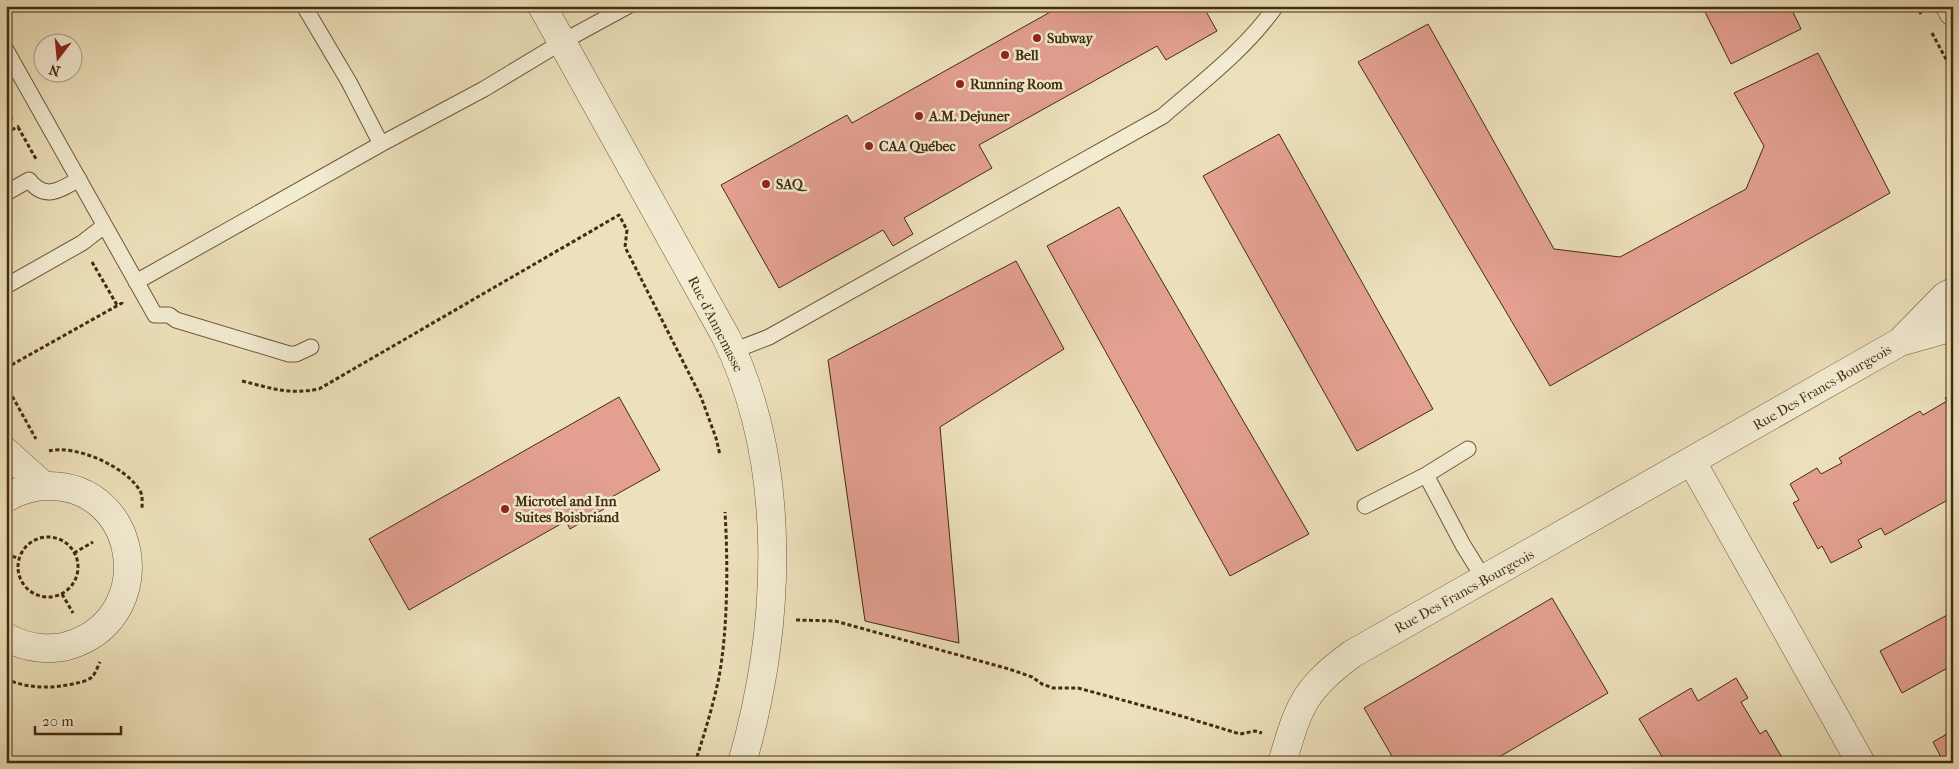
<svg xmlns="http://www.w3.org/2000/svg" width="1959" height="769" font-family="'IM FELL French Canon',serif">
<style>
.building{fill:#e3a091;stroke:#432c0f}
.lines{fill:none;stroke-linecap:round;stroke-linejoin:round}
.lane-casing{stroke:#6e593a;stroke-width:17}
.street-casing{stroke:#6e593a;stroke-width:29}
.secondary-casing{stroke:#432c0f;stroke-width:29}
.path{stroke:#432c0f;stroke-width:3;stroke-dasharray:4 2.5;stroke-linecap:butt}
.lane{stroke:#f3ecd3;stroke-width:15}
.street{stroke:#f3ecd3;stroke-width:28}
.secondary{stroke:#f3ecd3;stroke-width:28}
.poi-dot{fill:#8f2418;stroke:#f3ecd3;stroke-width:2}
.labels{text-anchor:middle;stroke-width:5;stroke-linejoin:round;paint-order:stroke}
.poi-label{font-size:14px;font-weight:bold;fill:#432c0f;stroke:#f3ecd3;text-anchor:start}
.street-label{font-size:14px;fill:#432c0f;stroke:#f3ecd3}
</style>
<rect width="100%" height="100%" fill="#ede1bb"/>
<filter id="stains"><feTurbulence type="fractalNoise" baseFrequency=".004" numOctaves="4"/><feColorMatrix values="0 0 0 0 .2 0 0 0 0 .09 0 0 0 0 .02 0 0 0 .5 -.17"/></filter>
<radialGradient id="worn" r=".72"><stop offset=".6" stop-color="#630" stop-opacity="0"/><stop offset="1" stop-color="#630" stop-opacity=".3"/></radialGradient>
<!-- building -->
<path class="building" d="M1061 6H1203L1217 31 1166 60 1157 46 979 145 992 168 904 218 913 234 893 246 883 230 779 288 721 185 847 115 852 123Z
M1702 6H1790L1801 29 1731 64Z
M1428 24 1554 249 1620 257 1746 189 1764 146 1734 93 1818 53 1890 193 1550 386 1358 62Z
M6 107 13 119 6 123Z
M1279 134 1433 409 1357 451 1203 176Z
M1119 207 1309 534 1230 576 1047 246Z
M1016 261 1064 349 940 427 959 643 865 621 828 360Z
M1953 393V497L1885 535 1881 528 1858 540 1862 547 1831 563 1822 546 1818 549 1793 503 1799 500 1790 484 1817 468 1821 474 1842 463 1839 458 1920 411 1923 415 1947 401 1945 398Z
M619 397 660 470 601 503 604 509 570 529 566 521 409 610 369 539Z
M1552 598 1608 693 1489 763H1396L1364 708Z
M1953 612V665L1902 693 1880 651Z
M1736 678 1748 698 1741 702 1760 734 1766 730 1785 763H1666L1639 719 1691 688 1698 701Z
M1952 731 1953 763H1944L1933 742Z"/>
<g class="lines">
<defs>
<path id="lane" d="M304 6 349 82 381 144
M6 50 155 315H169L176 320 289 354H296L311 347
M6 193 29 180C45 201 60 190 79 179
M136 282 381 144 484 89 562 42 628 6
M6 286 82 243 104 226
M733 351 769 337 1163 116C1202 82 1246 49 1276 6
M1426 475 1463 545 1484 579
M1365 506 1426 475 1468 449"/>
<path id="street" d="M542 6 726 337C789 466 781 628 742 763
M1901 341 1945 296 1953 292
M6 452 44 486
M1692 462 1861 763
M6 498C19 490 34 486 50 486 138 487 158 611 76 643 54 652 27 649 6 637
M1282 763C1299 706 1303 690 1352 654L1900 342 1953 327"/>
<path id="secondary" d="M1950 6 1953 12"/>
</defs>
<!-- lane casing -->
<use href="#lane" class="lane-casing"/>
<!-- street casing -->
<use href="#street" class="street-casing"/>
<!-- secondary casing -->
<use href="#secondary" class="secondary-casing"/>
<!-- path -->
<path class="path" d="M1917 6 1921 14
M1932 33 1953 72
M18 127 36 159
M6 133 19 126
M92 262 117 305
M6 368 122 303V301
M242 381C271 388 288 395 319 389L619 215 627 230 625 247 701 397 716 438 720 455
M6 385 36 439
M49 451C75 444 127 467 140 491 143 495 142 504 142 510
M18 567a30 30 0 1 1 60 0a30 30 0 1 1-60 0Z
M74 553 93 542
M6 555 19 558
M62 594 73 613
M796 620 835 621 1009 669 1032 677 1042 684 1053 688H1078L1181 716 1240 734 1255 731 1262 733
M6 679C29 689 53 689 77 683 82 682 89 680 92 677 95 674 98 666 100 662
M695 763C704 735 713 706 719 677 728 628 728 562 725 512"/>
<!-- lane -->
<use href="#lane" class="lane"/>
<!-- street -->
<use href="#street" class="street"/>
<!-- secondary -->
<use href="#secondary" class="secondary"/>
</g>
<!-- markers -->
<g class="poi-dot">
<circle cx="1037" cy="38" r="5"/>
<circle cx="1005" cy="55" r="5"/>
<circle cx="960" cy="84" r="5"/>
<circle cx="919" cy="116" r="5"/>
<circle cx="869" cy="146" r="5"/>
<circle cx="766" cy="184" r="5"/>
<circle cx="505" cy="509" r="5"/>
</g>
<g class="labels">
<!-- poi labels -->
<g class="poi-label">
<text x="1047" y="43">Subway</text>
<text x="1015" y="60">Bell</text>
<text x="970" y="89">Running Room</text>
<text x="929" y="121">A.M. Dejuner</text>
<text x="879" y="151">CAA Québec</text>
<text x="776" y="189">SAQ</text>
<text x="515" y="506">Microtel and Inn<tspan x="515" dy="16">Suites Boisbriand</tspan></text>
</g>
<!-- street labels -->
<g class="street-label">
<text transform="translate(716 324) rotate(63)" y="5">Rue d'Annemasse</text>
<text transform="translate(1822 387) rotate(-30)" y="5">Rue Des Francs-Bourgeois</text>
<text transform="translate(1464 591) rotate(-29)" y="5">Rue Des Francs-Bourgeois</text>
</g>
</g>
<!-- margin -->
<rect width="1959" height="769" fill="none" stroke="#ede1bb" stroke-width="25"/>
<rect x="8" y="8" width="1944" height="754" fill="none" stroke="#432c0f" stroke-width="2.5"/>
<rect x="12" y="12" width="1934" height="744" fill="none" stroke="#432c0f"/>
<!-- north arrow -->
<g transform="translate(58 58) rotate(196)"><circle r="24" fill="#f3ecd3" stroke="#ad9f85"/>
<path d="M0-4L9 19L0 12L-9 19Z" fill="#8f2418"/>
<text y="-8" font-size="14" font-weight="bold" text-anchor="middle" fill="#432c0f">N</text>
</g>
<!-- scale -->
<path d="M35 726v8h86v-8" fill="none" stroke="#432c0f" stroke-width="2.5"/>
<text x="42" y="726" font-size="15" fill="#432c0f" stroke="#f3ecd3" stroke-width="4" paint-order="stroke">20 m</text>
<rect width="100%" height="100%" filter="url(#stains)"/>
<rect width="100%" height="100%" fill="url(#worn)"/>
</svg>
